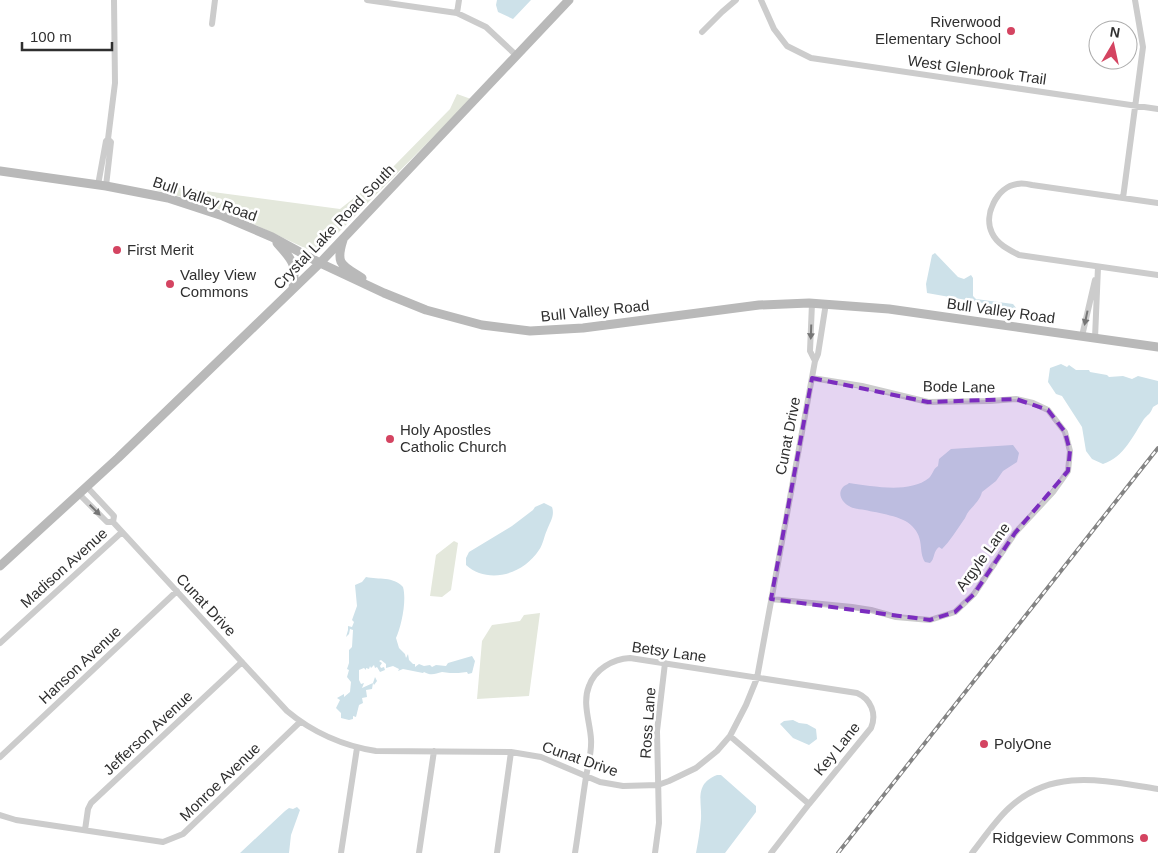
<svg xmlns="http://www.w3.org/2000/svg" width="1158" height="853" font-family="Helvetica,sans-serif">
<style>
.green{fill:#e4e8dc}
.water{fill:#cde1e9}
.lines{fill:none;stroke-linecap:round;stroke-linejoin:round}
.street{stroke:#ccc;stroke-width:6}
.secondary{stroke:#b9b9b9;stroke-width:9}
.rail-casing{stroke:#848484;stroke-width:4}
.rail{stroke:#fff;stroke-width:2;stroke-dasharray:5.5;stroke-linecap:butt}
.oneway{fill:#767676}
.marked{fill:#7b2cbf;fill-opacity:0.2;stroke:#7b2cbf;stroke-width:4;stroke-dasharray:10 6;stroke-linejoin:round}
.poi-dot{fill:#d44461;stroke:#fff;stroke-width:2}
.labels{text-anchor:middle;stroke-width:5;stroke-linejoin:round;paint-order:stroke}
.poi-label{font-size:15px;fill:#2f2f2f;stroke:#fff;text-anchor:start}
.street-label{font-size:15px;fill:#2f2f2f;stroke:#fff}
</style>
<rect width="100%" height="100%" fill="#fff"/>
<!-- green -->
<path class="green" d="M457 94 471 99 327 244 318 250H309L243 219 204 203 152 189 153 184 340 209 391 169 450 109Z
M454 541 458 543 451 590 442 597 430 596 436 555Z
M540 613 529 696 477 699 482 641 492 625 520 621 524 615Z"/>
<!-- water -->
<path class="water" d="M497 0H531L513 19 498 12 496 5Z
M935 253 958 277 964 279 971 275 973 278V296L976 299 1013 304 1017 309 927 293 926 284 932 255Z
M1061 364 1067 367 1069 365 1076 370H1089L1090 372 1107 375 1109 377 1123 376 1132 379 1138 376 1158 381V404L1153 407C1150 415 1148 414 1144 419 1133 436 1124 457 1103 464L1092 459 1086 451 1082 427 1062 396 1056 394 1048 382 1050 368Z
M1013 445 1019 453 1017 462 1003 471 996 481 982 492C980 500 974 505 969 511 966 514 966 518 963 521 956 531 950 541 942 549L939 547C933 551 935 559 930 563L925 562C918 551 925 539 912 526 903 516 878 513 865 510 860 509 853 509 849 506 842 502 837 494 843 487 845 485 847 485 849 483 872 486 909 494 929 478 933 474 933 469 938 466L939 459 951 449Z
M544 503 552 507C555 516 550 522 547 530 544 536 543 545 539 550 522 576 487 584 466 565V558L469 552 512 526 533 510 535 507Z
M366 577C379 580 393 576 403 587 407 601 401 627 396 638L399 648 405 654 406 658 408 654 409 660 413 664H415V667L419 664 424 666 430 665 432 667 436 665 446 666 448 663 472 656 475 661 472 673 468 674 467 672C461 673 456 673 450 673 447 673 445 672 442 672 435 674 431 676 424 672L423 673 403 669 398 671 399 669 393 666 386 668V664L381 660 379 661 382 663 380 666 381 668 384 667 385 670 380 672 377 667 375 668 374 665 371 668 370 666 369 669 366 668V670L364 668 359 670V680L361 684 364 683 362 688 373 683 375 677 377 681 374 685 373 683 372 689 366 690 367 697 362 698 363 703 359 705 356 717 353 716V719L349 720 341 718V713L336 708 340 700 337 698 344 694V697L350 692 351 682 347 677 349 670 347 669 349 663V650L352 647 353 630 350 629 349 634 346 637 348 630V626L352 627 354 622 352 620 357 606 355 585 362 582Z
M793 720 799 723 807 724 816 729 817 739 809 745 793 738 780 724 784 721Z
M717 775H721L756 806V812L725 853H696C698 842 700 831 701 819 702 801 694 784 717 775Z
M297 807 300 810 291 835 289 853H240L285 811 289 808 293 809Z"/>
<g class="lines">
<!-- street -->
<path class="street" d="M367 0 457 13 486 27 516 55
M761 0 774 29 787 46 811 58 1158 109
M457 13 459 0
M212 24 215 0
M702 32 722 12 736 0
M98 185 106 141 108 139 115 83 114 0
M106 186 111 142 108 139
M1123 198 1143 47 1135 0
M1158 203 1032 185C1028 184 1021 183 1017 184 997 187 983 215 992 233 997 244 1009 250 1019 255L1158 275
M812 303 810 351 815 361
M1082 336 1095 280
M1095 338 1098 267
M87 487 114 516 113 522 287 711C312 732 344 746 376 751L511 752 541 757 600 782 623 786 658 785 669 781 696 768 717 751 730 736 746 705 757 678 815 361 818 354 826 303
M79 494 107 522H113
M771 599 852 607 871 610 896 617 930 620 955 612 974 594 1015 533 1053 492 1068 471 1070 451 1065 432 1048 410 1033 403 1016 399 990 401 928 402 862 386 812 378
M0 643 122 532
M730 736 809 804
M0 757 177 591
M0 815 16 820 163 842 183 834 300 722
M85 830 88 809 91 803 242 662
M341 853 357 748
M419 853 434 751
M497 853 511 752
M575 853C579 828 582 802 586 777 588 765 592 752 591 739 590 722 582 703 589 686 595 669 613 659 630 658L857 693C871 699 877 714 871 728L809 804 771 853
M655 853 659 823 657 731 665 663
M972 853C984 838 995 821 1009 808 1053 767 1104 781 1158 789"/>
<!-- secondary -->
<path class="secondary" d="M0 171 106 186 168 198 223 216 272 237 320 263 384 293 426 310 482 325 530 331 583 328 759 305 809 303 889 309 1158 347
M343 240C335 265 342 265 362 278
M277 243C294 262 296 263 293 289
M0 566 118 458 320 263 569 0"/>
<defs>
<path id="rail" d="M838 853 1158 448"/>
</defs>
<!-- rail casing -->
<use href="#rail" class="rail-casing"/>
<!-- rail -->
<use href="#rail" class="rail"/>
</g>
<!-- one-way arrows -->
<defs><path id="oneway-solid" d="M-6-.8H1V-3.2L6.5 0L1 3.2V.8H-6Z" transform="scale(1.25)"/></defs>
<g class="oneway">
<use href="#oneway-solid" transform="translate(1086 318) rotate(102)"/>
<use href="#oneway-solid" transform="translate(811 332) rotate(92)"/>
<use href="#oneway-solid" transform="translate(95 510) rotate(45)"/>
</g>
<!-- marked area -->
<path class="marked" d="M812 378 928 402 1016 399 1048 410 1065 432 1070 451 1068 471 1015 533 974 594 955 612 930 620 771 599Z"/>
<!-- markers -->
<g class="poi-dot">
<circle cx="1011" cy="31" r="5"/>
<circle cx="117" cy="250" r="5"/>
<circle cx="170" cy="284" r="5"/>
<circle cx="390" cy="439" r="5"/>
<circle cx="984" cy="744" r="5"/>
<circle cx="1144" cy="838" r="5"/>
</g>
<g class="labels">
<!-- poi labels -->
<g class="poi-label">
<text x="1001" y="27" text-anchor="end">Riverwood<tspan x="1001" dy="17">Elementary School</tspan></text>
<text x="127" y="255">First Merit</text>
<text x="180" y="280">Valley View<tspan x="180" dy="17">Commons</tspan></text>
<text x="400" y="435">Holy Apostles<tspan x="400" dy="17">Catholic Church</tspan></text>
<text x="994" y="749">PolyOne</text>
<text x="1134" y="843" text-anchor="end">Ridgeview Commons</text>
</g>
<!-- street labels -->
<g class="street-label">
<text transform="translate(977 70) rotate(8)" y="5">West Glenbrook Trail</text>
<text transform="translate(205 199) rotate(19)" y="5">Bull Valley Road</text>
<text transform="translate(334 227) rotate(-46)" y="5">Crystal Lake Road South</text>
<text transform="translate(595 311) rotate(-6)" y="5">Bull Valley Road</text>
<text transform="translate(1001 311) rotate(8)" y="5">Bull Valley Road</text>
<text transform="translate(959 387) rotate(1)" y="5">Bode Lane</text>
<text transform="translate(788 436) rotate(-79)" y="5">Cunat Drive</text>
<text transform="translate(983 557) rotate(-54)" y="5">Argyle Lane</text>
<text transform="translate(64 568) rotate(-42)" y="5">Madison Avenue</text>
<text transform="translate(206 605) rotate(47)" y="5">Cunat Drive</text>
<text transform="translate(669 652) rotate(8)" y="5">Betsy Lane</text>
<text transform="translate(80 665) rotate(-43)" y="5">Hanson Avenue</text>
<text transform="translate(648 723) rotate(-86)" y="5">Ross Lane</text>
<text transform="translate(148 733) rotate(-43)" y="5">Jefferson Avenue</text>
<text transform="translate(837 749) rotate(-51)" y="5">Key Lane</text>
<text transform="translate(580 759) rotate(19)" y="5">Cunat Drive</text>
<text transform="translate(220 782) rotate(-44)" y="5">Monroe Avenue</text>
</g>
</g>
<!-- north arrow -->
<g transform="translate(1113 45) rotate(9)"><circle r="24" fill="#ffffff" stroke="#acacac"/>
<path d="M0-4L9 19L0 12L-9 19Z" fill="#d44461"/>
<text y="-8" font-size="14" font-weight="bold" text-anchor="middle" fill="#2f2f2f">N</text>
</g>
<!-- scale -->
<path d="M22 42v8h90v-8" fill="none" stroke="#2f2f2f" stroke-width="2.5"/>
<text x="30" y="42" font-size="15" fill="#2f2f2f" stroke="#ffffff" stroke-width="4" paint-order="stroke">100 m</text>
</svg>
